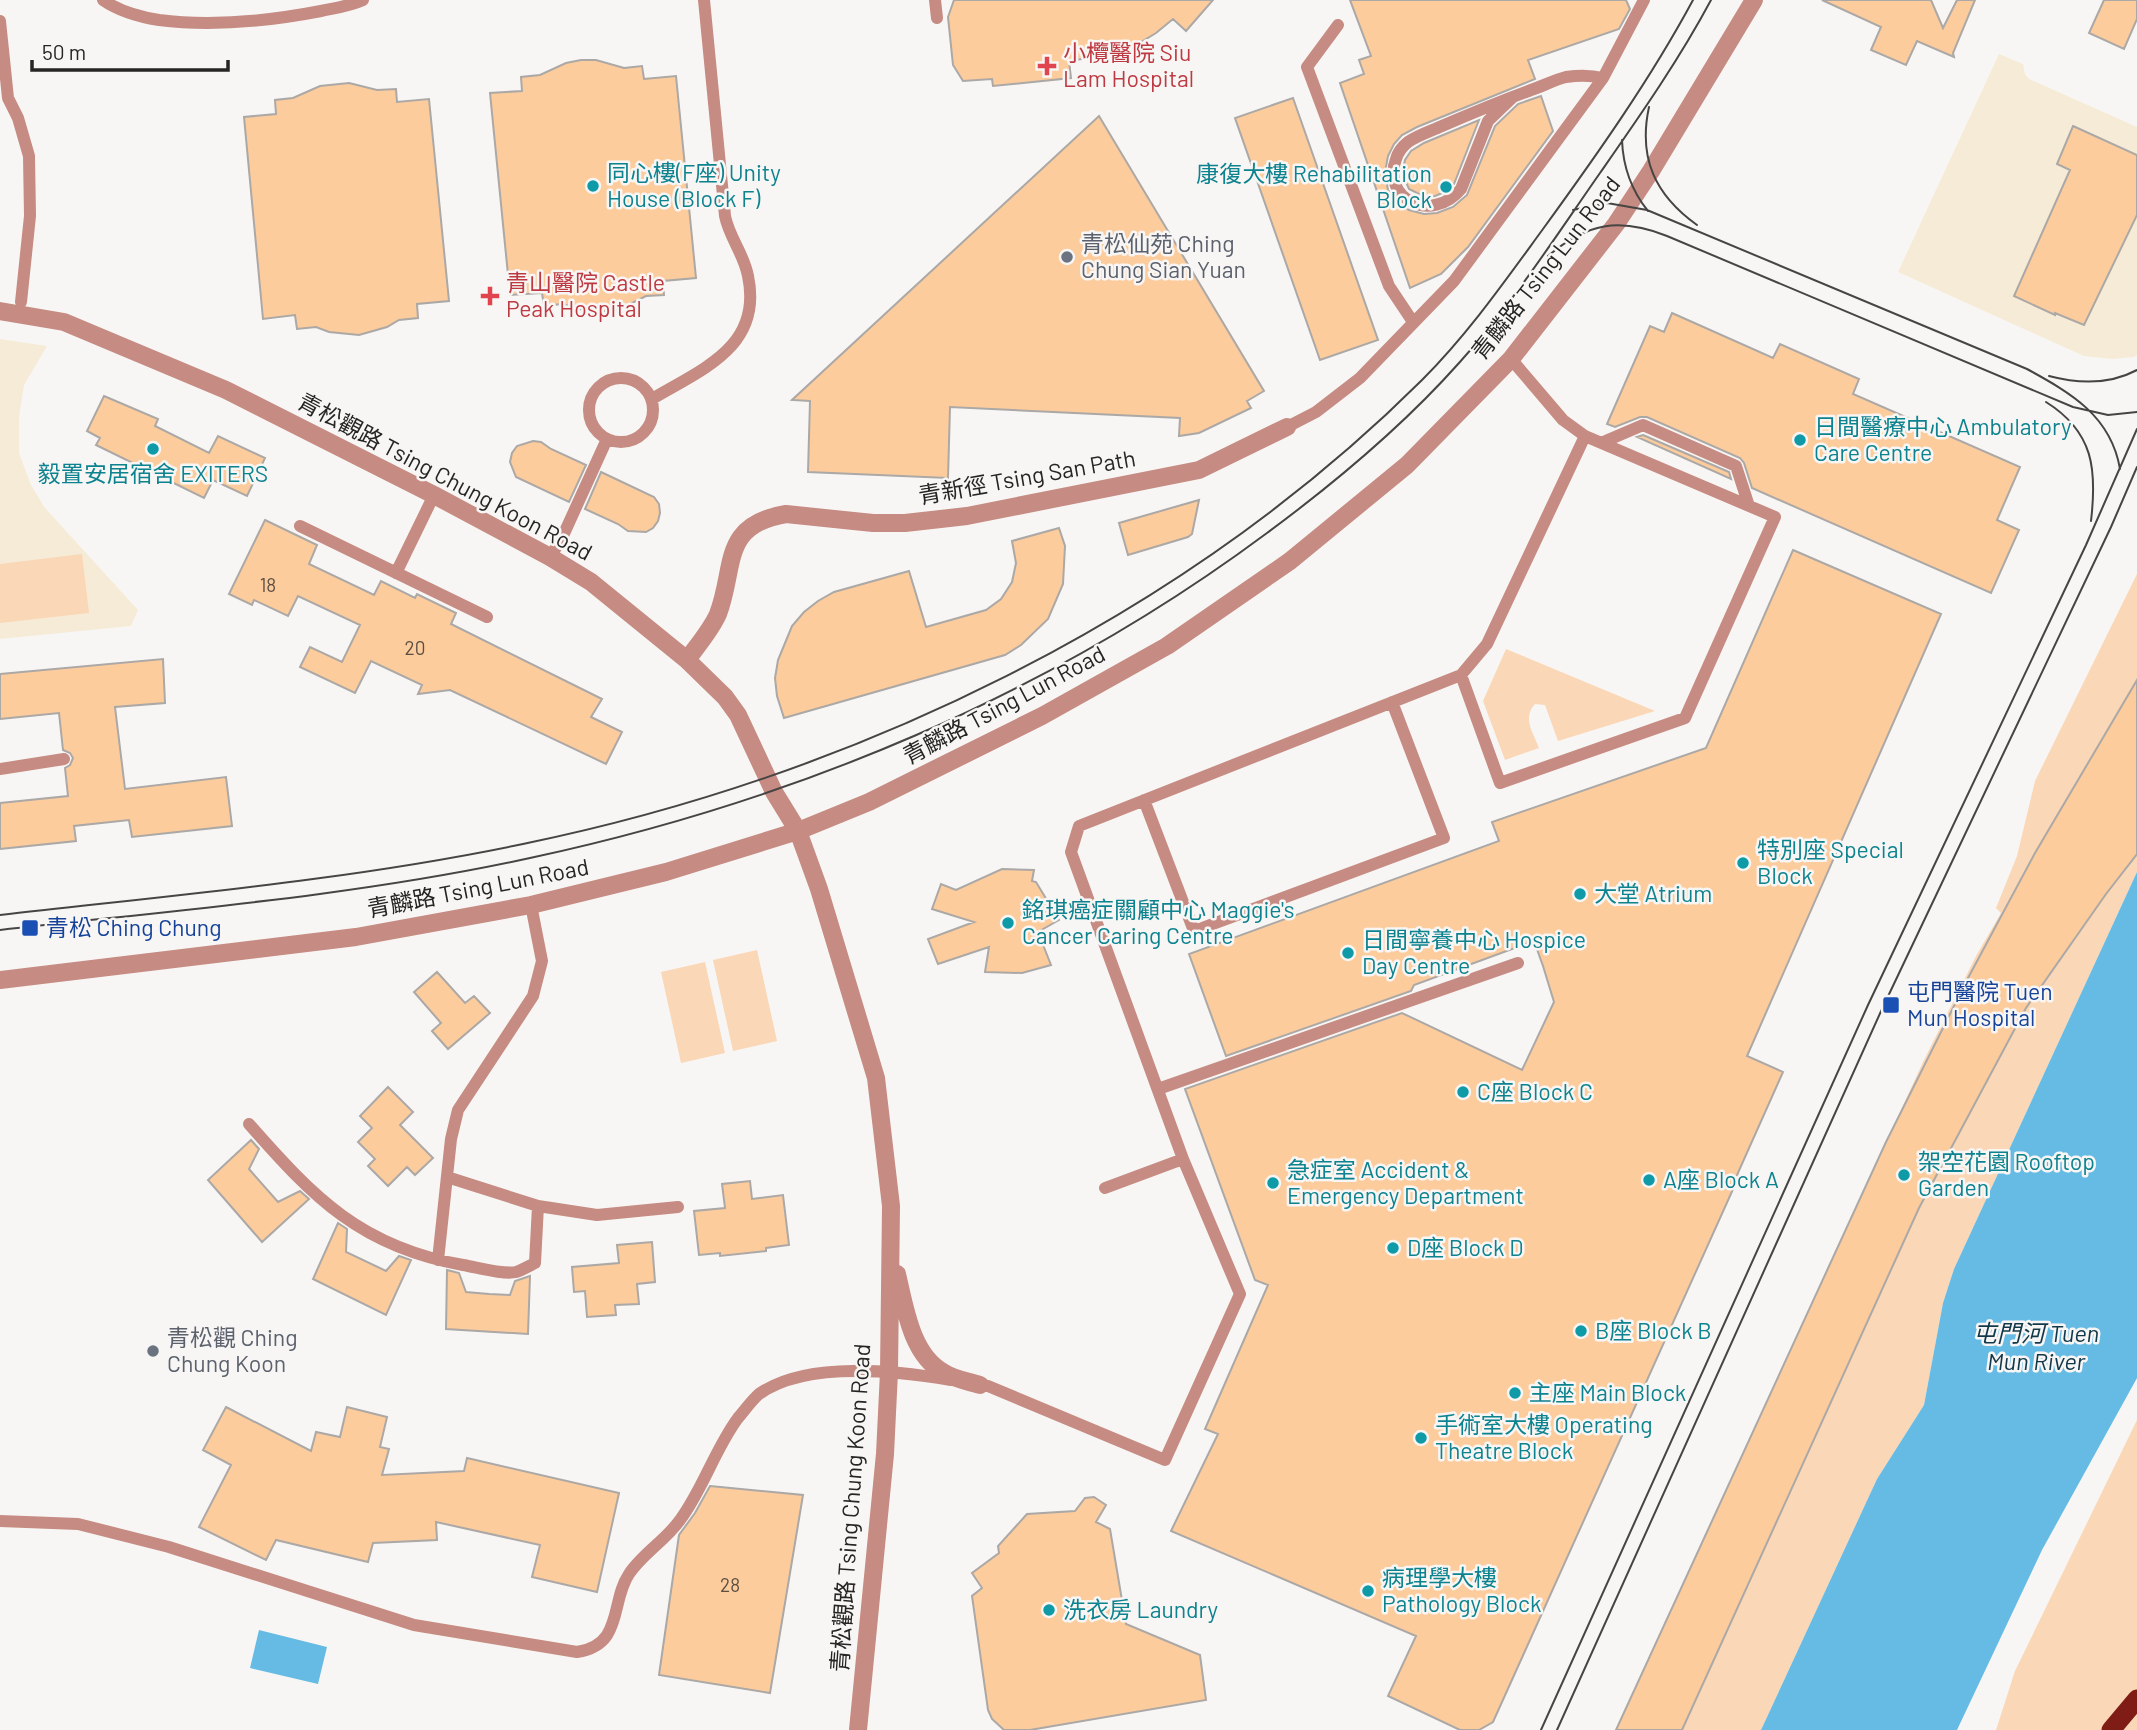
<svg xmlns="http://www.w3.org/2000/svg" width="2137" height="1730" font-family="Barlow,'Noto Sans TC',sans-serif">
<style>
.education{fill:#f6ebd6}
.green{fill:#fad7b6}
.water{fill:#66bbe5}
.building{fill:#fdcc9d;stroke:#aba8a6;stroke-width:2}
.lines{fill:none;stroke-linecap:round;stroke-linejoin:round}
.service{stroke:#c68b82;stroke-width:12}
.minor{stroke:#c68b82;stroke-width:18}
.tertiary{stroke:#c68b82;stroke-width:18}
.trunk{stroke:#801c16;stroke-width:19}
.tram{stroke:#464544;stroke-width:2}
.health-dot{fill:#e0444e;stroke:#f8f6f4;stroke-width:2.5}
.culture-dot{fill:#0f9aa8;stroke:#f8f6f4;stroke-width:2.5}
.worship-dot{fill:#6b7280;stroke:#f8f6f4;stroke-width:2.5}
.transit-dot{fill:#1a4fb4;stroke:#f8f6f4;stroke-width:2.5}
.labels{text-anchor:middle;stroke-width:5;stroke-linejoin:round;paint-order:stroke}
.number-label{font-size:19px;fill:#5c4f42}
.health-label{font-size:23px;fill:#be3a42;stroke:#f8f6f4;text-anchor:start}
.culture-label{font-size:23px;fill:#0d838f;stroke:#f8f6f4;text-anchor:start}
.worship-label{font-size:23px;fill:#5b616d;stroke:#f8f6f4;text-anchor:start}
.street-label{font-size:23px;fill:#262524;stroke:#f8f6f4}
.transit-label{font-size:23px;fill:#164399;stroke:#f8f6f4;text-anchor:start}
.water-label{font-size:24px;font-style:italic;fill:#11384a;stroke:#f8f6f4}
</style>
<rect width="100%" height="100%" fill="#f8f6f4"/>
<!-- education -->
<path class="education" d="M1999 54 2023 64 2025 74 2029 79 2137 127V355L2134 357 2112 359 2084 356 1898 272Z
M0 339 47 346 24 385 19 417V453L31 485 45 508 138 610 131 626 0 639Z"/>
<!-- green -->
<path class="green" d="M82 554 89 613 0 623V564Z
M2137 574V872L1954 1269 1943 1303 1924 1405 1877 1479 1761 1730H1615L1923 1062 1976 956 2001 913 1996 908 2017 856 2035 781Z
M1506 649 1655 711 1558 741 1545 705 1535 704C1522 718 1533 732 1539 748L1505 760 1483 701Z
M757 950 777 1041 733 1051 713 960Z
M705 962 725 1053 681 1063 661 972Z
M2137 1420V1730H1996L2015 1671Z"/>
<!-- water -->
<path class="water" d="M2137 872V1378L2042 1550 1957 1730H1761L1877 1479 1924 1405 1943 1303 1954 1269Z
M259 1630 327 1647 318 1684 250 1668Z"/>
<!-- building -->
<path class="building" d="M954 0H1213L1186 31 1173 19 1156 33 1136 45 1114 54 1069 61 1071 78 993 86 992 79 963 81 953 65 948 17Z
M1350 0H1626L1630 9 1619 29 1528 60 1535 79 1417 127 1402 135 1394 144 1388 156 1385 172 1388 190 1397 202 1409 210 1424 214 1437 213 1453 207 1467 195 1495 126 1518 104 1541 96 1553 131 1468 247 1441 274 1410 288 1340 83 1364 74 1359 60 1371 56Z
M1822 0H1931L1943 28 1957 0H1975L1953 53 1954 57 1917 41 1906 65 1871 50 1881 27Z
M2104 0H2137V19L2124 49 2089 33Z
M581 60H596L624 68 642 66 644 79 676 76 696 278 663 281 664 295 646 296 620 309 605 311 590 312 562 304 544 306 542 293 510 295 490 93 522 91 521 77 540 75 566 63Z
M349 83 377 90 396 89 397 102 429 99 449 301 417 304 418 318 399 320 387 327 359 335 329 332 316 327 297 329 295 315 263 319 244 117 276 114 275 100 293 98 320 86Z
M1293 98 1378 340 1320 360 1235 118Z
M1099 116 1264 391 1247 401 1251 408 1199 433 1179 436 1180 418 950 407 948 478 808 472 810 401 792 400Z
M1479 120 1454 184 1445 192 1435 196 1425 197 1409 189 1402 173 1405 160 1411 151 1424 143Z
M2073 126 2137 155V215L2084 325 2055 313V315L2014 296 2070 170 2057 164Z
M1672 313 1773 358 1780 344 1859 379 1853 394 2020 467 1997 520 2019 530 1991 593 1752 488 1744 463 1740 458 1647 417H1640L1615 427 1607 424 1650 326 1664 332Z
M104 396 158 419 155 426 209 453 218 436 265 458 247 496 213 480 204 498 96 445 100 438 87 431Z
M1643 435 1729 472 1731 479 1637 437Z
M533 441 541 442 551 449 586 465 569 502 516 477 510 462 512 453 517 446Z
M601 472 654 497 659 504 660 513 658 521 653 528 646 532 628 531 618 524 585 509Z
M1199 500 1192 534 1188 537 1128 555 1119 523Z
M265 520 317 545 309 564 374 595 381 581 415 598 417 594 456 613 451 624 602 699 591 717 622 732 606 764 450 690 418 694 422 685 371 661 355 693 300 667 310 647 342 662 360 625 298 596 288 616 254 600 252 605 229 594Z
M1059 528 1065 546 1063 584 1048 619 1021 645 1005 655 784 718 777 696 775 678 778 660 792 626 804 612 818 601 834 592 909 571 926 627 986 610 1001 599 1012 582 1016 563 1012 541Z
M1793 550 1941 614 1747 1056 1783 1072 1737 1175 1739 1176 1493 1722 1479 1730H1460L1388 1696 1416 1636 1171 1531 1218 1434 1205 1429 1268 1285 1255 1280 1185 1089 1402 1013 1522 1070 1554 1002 1543 966 1534 941 1414 985 1411 991 1226 1056 1189 954 1499 841 1492 822 1706 748Z
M163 659 165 703 115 707 125 789 226 777 232 826 132 837 129 820 74 826 76 841 0 849V803L68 796 65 768 70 765 73 758 70 753 63 750 59 713 0 719V674Z
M2137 680V854L2106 894 2026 1008 1919 1208 1682 1730H1616L1886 1142 1968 978 2035 853Z
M1002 869 1034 870 1032 881 1036 882 1059 920 1038 932 1051 965 1022 973 985 972 989 947 938 964 928 939 974 922 932 909 941 884 956 890Z
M437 972 465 1003 474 996 490 1013 448 1049 432 1031 441 1023 414 992Z
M388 1087 413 1112 400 1125 433 1158 415 1175 407 1167 388 1186 368 1166 375 1159 358 1142 372 1128 360 1116Z
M251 1140 259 1149 249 1169 278 1202 300 1191 309 1199 262 1242 208 1180Z
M750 1181 752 1199 783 1195 789 1245 766 1248V1251L720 1256V1253L699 1255 694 1211 725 1208 722 1184Z
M338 1223 347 1229 346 1252 386 1271 399 1256 411 1260 386 1315 313 1279Z
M652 1242 655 1282 637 1284 639 1304 615 1305 616 1315 587 1317 585 1291 574 1292 572 1267 619 1263 617 1245Z
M447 1270 459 1273 466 1292 489 1294 510 1295 515 1281 530 1276 528 1334 446 1329Z
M226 1407 311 1451 316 1432 340 1437 347 1407 387 1417 380 1447 389 1449 382 1475 464 1471 467 1458 619 1493 597 1592 532 1577 540 1545 436 1522 437 1540 373 1543 368 1562 276 1540 266 1560 199 1527 231 1465 203 1450Z
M710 1486 803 1495 770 1693 659 1675 679 1535 695 1513Z
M1094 1497 1106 1505 1096 1522 1110 1529 1126 1624 1200 1655 1206 1700 1030 1730H1004L992 1719 988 1710 972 1596 982 1588 972 1573 999 1553 998 1546 1027 1514 1075 1511 1085 1498Z"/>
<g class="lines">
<!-- service -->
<path class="service" d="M103 0C119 11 140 17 159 20 212 27 269 21 321 11 335 8 350 6 363 0
M935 0 937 18
M0 21 8 98 18 118 29 156 30 216 21 302
M1338 25 1307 67 1389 286 1413 322
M1513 97 1488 121 1461 189C1432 224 1381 199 1396 159 1398 152 1403 146 1408 142 1418 135 1431 131 1442 126 1472 113 1501 101 1531 90 1543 86 1554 80 1566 77 1579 75 1591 75 1603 78
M589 410a32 32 0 1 1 64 0a32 32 0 1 1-64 0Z
M652 399C702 369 763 347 748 276 744 254 729 237 725 216L704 0
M1287 427 1316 412 1360 378 1454 281 1603 78 1644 0
M1601 443 1643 425 1736 466 1749 506
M300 526 487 617
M550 557 562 538 607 439
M396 573 434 495
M1461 675 1500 783 1685 718 1775 517 1585 436 1563 420 1511 359
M0 769 64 759
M1144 800 1194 931 1444 838 1392 702
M1158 1089 1518 963
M249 1124C314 1198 361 1247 463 1265 476 1267 504 1275 516 1272 522 1270 529 1266 535 1263L538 1206
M447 1177 538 1206 597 1215 678 1207
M1105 1188 1183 1159
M438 1260 451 1139 458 1110 533 996 542 961 531 905
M973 1384 988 1386 1165 1460 1240 1294 1183 1159 1071 852 1079 826 1461 675 1487 644 1585 436
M0 1521 78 1524 169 1547 414 1625 577 1652C624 1645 610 1602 629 1574 642 1554 666 1540 680 1520 703 1489 715 1449 738 1418 744 1411 752 1400 759 1394 807 1360 897 1371 951 1380"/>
<!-- minor -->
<path class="minor" d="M0 311 64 322 226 390 434 495 550 557 591 582 687 660 725 697 738 715 774 792 798 831
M687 660C697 646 711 630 718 614 736 567 720 525 786 514L873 523H905L967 516 1199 470 1287 427"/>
<!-- tertiary -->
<path class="tertiary" d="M798 831 819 889 876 1078 891 1206 889 1372 885 1454 858 1730
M0 980 356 937 531 905 666 872 798 831 869 802 1042 716 1167 646 1290 561 1407 465 1511 359 1616 224 1651 171 1754 0
M897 1274C905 1307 911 1354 943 1372 953 1379 968 1381 980 1385"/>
<!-- trunk -->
<path class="trunk" d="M2111 1730 2137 1699"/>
<!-- tram -->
<path class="tram" d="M1649 107C1638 158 1655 195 1697 225
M1622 140C1623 167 1631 190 1648 211
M1573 210 1607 203 1647 210 2027 369C2071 393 2111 416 2120 469
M1548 256C1587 223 1619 217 1667 236L2073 407 2108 415 2137 412
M2049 376C2079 384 2109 385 2137 370
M2046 402C2094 432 2097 470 2091 521
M0 915C175 895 351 880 523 844 853 776 1182 619 1422 380 1468 334 1505 281 1543 229 1596 156 1650 80 1693 0
M0 930C177 910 356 896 530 858 795 801 1048 696 1267 533 1336 482 1402 427 1459 363 1511 306 1556 236 1600 173 1639 117 1679 60 1711 0
M1541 1730 1868 1005 2086 545 2137 429
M1557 1730 1882 1009 2111 527 2137 467"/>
</g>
<!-- markers -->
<g class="health-dot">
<path d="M1043.5 55.5h7v7h7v7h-7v7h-7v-7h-7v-7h7z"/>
<path d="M486.5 285.5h7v7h7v7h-7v7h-7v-7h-7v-7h7z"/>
</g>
<g class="culture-dot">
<circle cx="593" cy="186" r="7"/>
<circle cx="1446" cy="187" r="7"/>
<circle cx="1800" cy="440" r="7"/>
<circle cx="153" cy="449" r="7"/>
<circle cx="1743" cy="863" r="7"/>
<circle cx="1580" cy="894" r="7"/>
<circle cx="1008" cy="923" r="7"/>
<circle cx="1348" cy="953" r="7"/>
<circle cx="1463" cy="1092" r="7"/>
<circle cx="1904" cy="1175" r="7"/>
<circle cx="1649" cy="1180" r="7"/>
<circle cx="1273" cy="1183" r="7"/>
<circle cx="1393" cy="1248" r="7"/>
<circle cx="1581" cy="1331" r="7"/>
<circle cx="1515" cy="1393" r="7"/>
<circle cx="1421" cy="1438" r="7"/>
<circle cx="1368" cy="1591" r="7"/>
<circle cx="1049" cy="1610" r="7"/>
</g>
<g class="worship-dot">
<circle cx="1067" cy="257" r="7"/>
<circle cx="153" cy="1351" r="7"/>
</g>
<g class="transit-dot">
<rect x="21" y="919" width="18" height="18" rx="3.5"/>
<rect x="1882" y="996" width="18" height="18" rx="3.5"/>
</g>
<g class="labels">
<!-- number labels -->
<g class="number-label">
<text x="268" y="592">18</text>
<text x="415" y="655">20</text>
<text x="730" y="1592">28</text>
</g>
<!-- health labels -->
<g class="health-label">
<text x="1063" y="61">小欖醫院 Siu<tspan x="1063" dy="26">Lam Hospital</tspan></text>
<text x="506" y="291">青山醫院 Castle<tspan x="506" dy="26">Peak Hospital</tspan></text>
</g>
<!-- culture labels -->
<g class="culture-label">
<text x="607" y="181">同心樓(F座) Unity<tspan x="607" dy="26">House (Block F)</tspan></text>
<text x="1432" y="182" text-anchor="end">康復大樓 Rehabilitation<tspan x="1432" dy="26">Block</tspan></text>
<text x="1814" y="435">日間醫療中心 Ambulatory<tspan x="1814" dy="26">Care Centre</tspan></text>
<text x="153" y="482" text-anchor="middle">毅置安居宿舍 EXITERS</text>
<text x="1757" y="858">特別座 Special<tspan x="1757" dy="26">Block</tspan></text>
<text x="1594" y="902">大堂 Atrium</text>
<text x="1022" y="918">銘琪癌症關顧中心 Maggie's<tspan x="1022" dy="26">Cancer Caring Centre</tspan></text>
<text x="1362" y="948">日間寧養中心 Hospice<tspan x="1362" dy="26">Day Centre</tspan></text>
<text x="1477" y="1100">C座 Block C</text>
<text x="1918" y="1170">架空花園 Rooftop<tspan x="1918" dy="26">Garden</tspan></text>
<text x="1287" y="1178">急症室 Accident &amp;<tspan x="1287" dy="26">Emergency Department</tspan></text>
<text x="1663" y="1188">A座 Block A</text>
<text x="1407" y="1256">D座 Block D</text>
<text x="1595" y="1339">B座 Block B</text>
<text x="1529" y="1401">主座 Main Block</text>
<text x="1435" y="1433">手術室大樓 Operating<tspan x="1435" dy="26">Theatre Block</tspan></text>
<text x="1382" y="1586">病理學大樓<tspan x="1382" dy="26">Pathology Block</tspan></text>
<text x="1063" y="1618">洗衣房 Laundry</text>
</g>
<!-- worship labels -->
<g class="worship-label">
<text x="1081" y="252">青松仙苑 Ching<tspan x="1081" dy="26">Chung Sian Yuan</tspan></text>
<text x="167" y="1346">青松觀 Ching<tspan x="167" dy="26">Chung Koon</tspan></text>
</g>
<!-- street labels -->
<g class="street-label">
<text transform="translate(1546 268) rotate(-52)" y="8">青麟路 Tsing Lun Road</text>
<text transform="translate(445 477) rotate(28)" y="8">青松觀路 Tsing Chung Koon Road</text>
<text transform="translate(1027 477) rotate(-10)" y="8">青新徑 Tsing San Path</text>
<text transform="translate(1004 705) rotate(-28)" y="8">青麟路 Tsing Lun Road</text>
<text transform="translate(478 888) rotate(-11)" y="8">青麟路 Tsing Lun Road</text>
<text transform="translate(851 1508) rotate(-86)" y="8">青松觀路 Tsing Chung Koon Road</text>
</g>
<!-- transit labels -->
<g class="transit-label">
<text x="46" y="936">青松 Ching Chung</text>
<text x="1907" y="1000">屯門醫院 Tuen<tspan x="1907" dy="26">Mun Hospital</tspan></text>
</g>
<!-- water labels -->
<g class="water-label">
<text x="2036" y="1342">屯門河 Tuen<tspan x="2036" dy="28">Mun River</tspan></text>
</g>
</g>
<!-- scale -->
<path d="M32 60v10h196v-10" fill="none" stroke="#262524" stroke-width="3.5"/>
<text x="42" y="60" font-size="21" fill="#262524" stroke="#f8f6f4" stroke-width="5" paint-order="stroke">50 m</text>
</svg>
